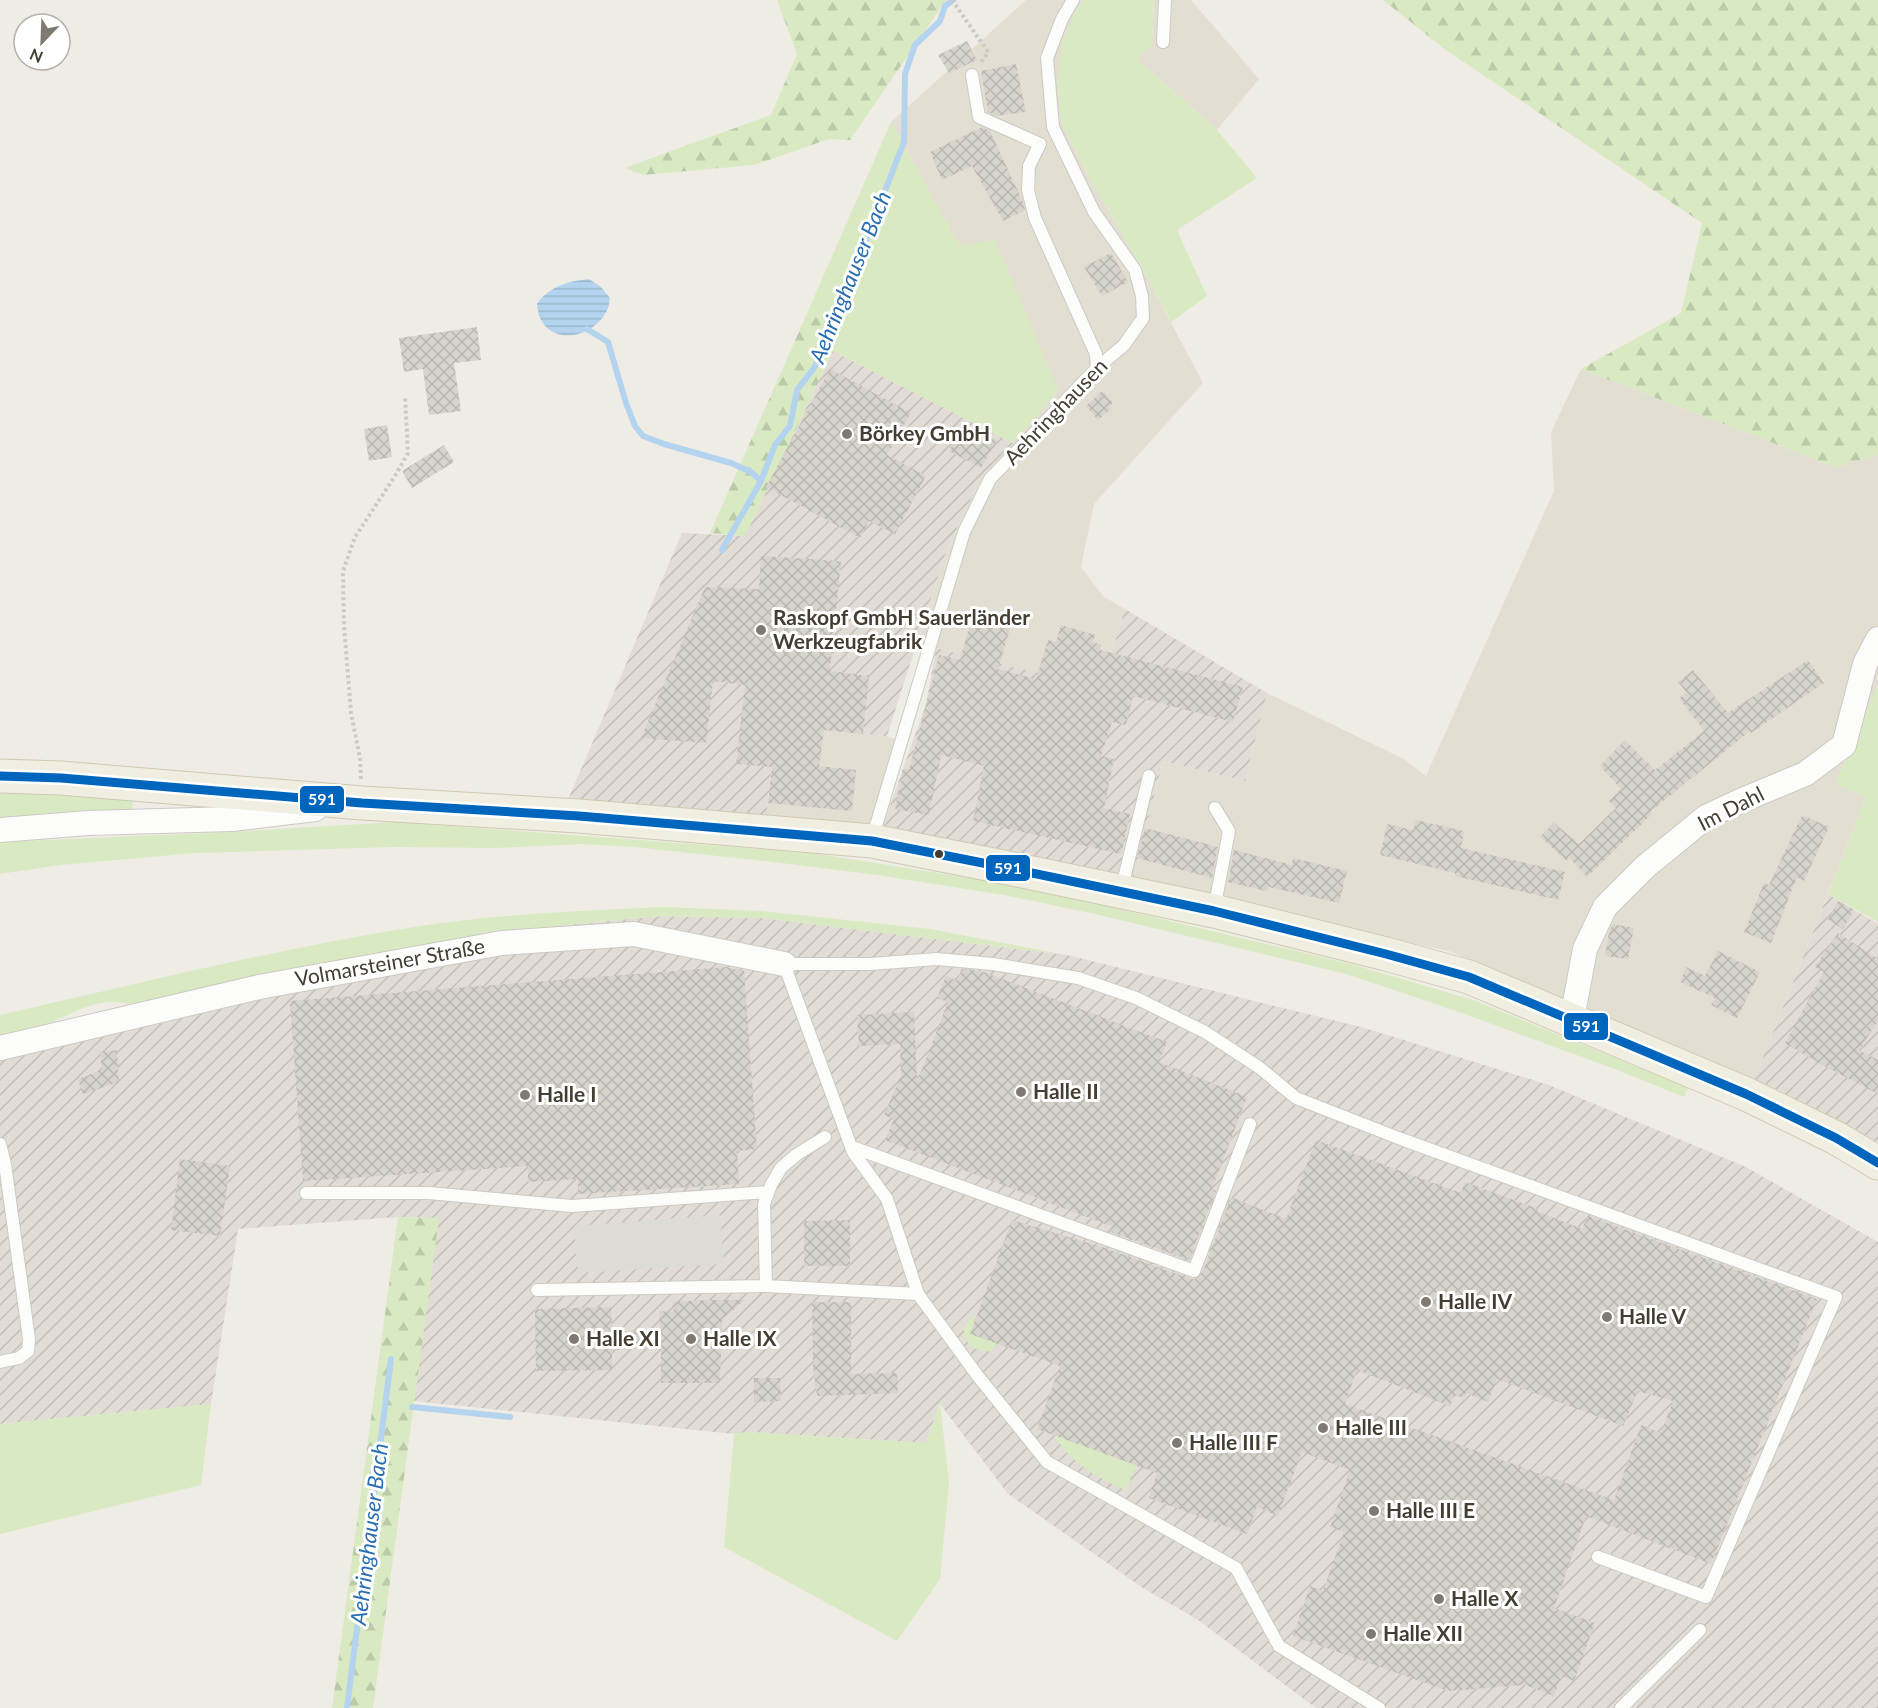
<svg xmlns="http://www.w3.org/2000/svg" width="1878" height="1708" font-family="Lato,sans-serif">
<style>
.residential{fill:#e3ded2}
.industrial{fill:url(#industrial-furrows)}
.green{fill:#d9eac3}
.forest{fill:url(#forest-firs)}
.parking{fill:#dddbd6}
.water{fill:url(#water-rules)}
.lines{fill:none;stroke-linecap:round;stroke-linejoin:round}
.stream{stroke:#b3d3ee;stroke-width:6}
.building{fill:url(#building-cross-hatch);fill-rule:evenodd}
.lane-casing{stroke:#ccc9c3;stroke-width:14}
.street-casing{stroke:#ccc9c3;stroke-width:26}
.primary-casing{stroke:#d1cab2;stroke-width:35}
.path{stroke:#cccac5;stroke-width:4;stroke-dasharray:3 3;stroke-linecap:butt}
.lane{stroke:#fcfcfb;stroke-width:12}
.street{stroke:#fcfcfb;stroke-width:24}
.primary{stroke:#f0ede1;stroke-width:33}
.bus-1-casing{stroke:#fff;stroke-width:14}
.bus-1{stroke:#0065bd;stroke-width:9}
.poi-dot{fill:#7f7a71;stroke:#fff;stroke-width:2}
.bus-dot{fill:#433d32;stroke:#fff;stroke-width:2}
.labels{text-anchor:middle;stroke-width:6;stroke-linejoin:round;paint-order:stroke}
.street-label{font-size:21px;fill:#433d32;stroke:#fff}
.poi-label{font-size:21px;font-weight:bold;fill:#433d32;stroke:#fff;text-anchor:start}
.water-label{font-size:22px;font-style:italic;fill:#296eb1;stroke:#fff}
.line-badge{stroke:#fff;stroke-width:2}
.badge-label{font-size:16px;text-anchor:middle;font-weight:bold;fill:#fff}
</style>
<defs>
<pattern id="industrial-furrows" width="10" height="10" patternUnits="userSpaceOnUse" patternTransform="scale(1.5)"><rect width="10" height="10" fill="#e1ddd6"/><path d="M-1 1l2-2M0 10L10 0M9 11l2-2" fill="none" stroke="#c2bfb8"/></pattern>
<pattern id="forest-firs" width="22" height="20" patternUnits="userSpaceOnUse" patternTransform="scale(1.5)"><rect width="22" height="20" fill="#d9eac3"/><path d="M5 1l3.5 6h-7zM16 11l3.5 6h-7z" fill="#bbcaa8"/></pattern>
<pattern id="water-rules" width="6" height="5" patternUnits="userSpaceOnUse" patternTransform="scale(1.5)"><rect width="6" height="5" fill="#b3d3ee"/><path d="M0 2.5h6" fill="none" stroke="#9bb6cd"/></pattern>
<pattern id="building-cross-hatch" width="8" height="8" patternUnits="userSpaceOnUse" patternTransform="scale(1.5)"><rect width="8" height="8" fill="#d7d4cd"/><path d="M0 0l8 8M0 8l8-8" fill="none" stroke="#bab7b0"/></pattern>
</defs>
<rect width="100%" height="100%" fill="#eeece5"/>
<!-- residential -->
<path class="residential" d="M1026 0H1084L1073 16 1062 124 1088 175 1141 266 1203 383 1094 504 1081 567 1103 596 1125 609 1100 688 936 648 918 641 946 552 978 483 1058 390 959 246 891 122Z
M1154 0H1191L1259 79 1217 130 1137 59 1152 43Z
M1581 369 1835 467 1878 455V685L1836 784 1866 797 1754 1080 1449 951 1219 903 1133 881 1163 761 1245 781 1267 693 1404 759 1426 776 1554 491 1551 432Z
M824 730 887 736 901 742 872 841 765 831 772 761Z"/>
<!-- industrial -->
<path class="industrial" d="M833 351 1013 443 978 483 946 552 887 736 824 730 819 766 772 761 765 831 564 809 682 533 745 536Z
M1125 609 1267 693 1245 781 1163 761 1133 881 882 828 926 704 936 648 1100 688Z
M1828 894 1878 924V1147L1754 1080Z
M660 916 761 918 1067 955 1365 1028 1549 1085 1746 1167 1878 1242V1708H1316L1198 1620 1143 1588 1008 1494 940 1404 926 1443 747 1432 734 1434 414 1401 438 1218 398 1217 238 1229 211 1404 0 1424V1043L493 932Z"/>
<!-- green -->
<path class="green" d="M1084 0H1154L1152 43 1137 59 1217 130 1257 178 1177 230 1207 296 1171 322 1141 266 1088 175 1062 124 1057 85 1062 43 1073 16Z
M891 122 959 246 995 240 1058 390 1013 443 833 351 842 320 808 311Z
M1878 685V922L1828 894 1866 797 1835 784Z
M28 793 133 801 132 811 0 818V794Z
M396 822 813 853 1026 887 1351 964 1476 1001 1688 1088 1684 1097 1617 1070 1459 1012 1346 974 1095 914 1004 895 877 875 765 861 634 847 583 844 496 848 394 847 195 853 61 865 0 874V842L212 833Z
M663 907 762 911 930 929 1067 955 761 918 660 916 493 932 128 1004C94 993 55 1025 24 1034 16 1036 8 1036 0 1037V1015C137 984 275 949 414 927 496 914 580 911 663 907Z
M976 1316 970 1334 997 1343 992 1351C969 1355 951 1328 976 1316Z
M940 1403 949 1483 940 1579 897 1641 724 1547 734 1434 747 1432 926 1443Z
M211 1404 201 1485 0 1534V1424Z
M1054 1435 1136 1465 1126 1491C1098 1477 1070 1463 1054 1435Z"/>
<!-- forest -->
<path class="forest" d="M777 0H946L850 140 829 139 754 165 643 175 624 168 771 115 797 54Z
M1383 0H1878V455L1835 467 1581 369 1681 313 1702 223 1446 50Z
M808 311 842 320 833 351 745 536 710 533Z
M398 1217 439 1218 373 1708H332Z"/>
<!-- parking -->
<path class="parking" d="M720 1215 724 1264 578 1273 574 1226Z"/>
<!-- water -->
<path class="water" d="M589 279 601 287 610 298C609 302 609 308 606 312 594 336 554 347 540 318 538 314 538 308 537 304 549 286 569 281 589 279Z"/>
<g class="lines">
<!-- stream -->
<path class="stream" d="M587 329 608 342 626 403 635 426 643 436 664 444 731 463 751 472 761 481
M722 550 761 481 775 445 790 426 797 390 814 368 825 345 904 142 905 74 915 45 940 21 945 6 953 0
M412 1407 510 1417
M347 1708 391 1359"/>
</g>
<!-- building -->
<path class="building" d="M967 41 977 60 949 73 938 55Z
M1016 64 1026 112 996 116 988 112 981 71Z
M982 127 990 131 1023 202 1025 210 1003 221 972 166 942 180 930 152Z
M1111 253 1128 282 1102 296 1084 267Z
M477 327 481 360 454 363 461 411 429 415 423 369 404 372 399 338Z
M830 369 911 413 887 455 926 476 895 534 869 521 860 538 766 487Z
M1102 391 1113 403 1109 407 1111 409 1098 420 1086 406Z
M964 422 997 440 981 468 949 451Z
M387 425 392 457 369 461 364 429Z
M444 445 454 462 412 488 402 471Z
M761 556 841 561 830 671 869 676 863 734 824 730 819 766 856 770 852 811 768 803 772 767 736 764 745 685 713 681 706 743 641 738 705 587 759 589Z
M974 610 1012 622 998 669 1036 679 1048 640 1056 642 1061 625 1095 635 1093 642 1101 645 1100 650 1243 687 1233 722 1133 696 1126 725 1112 722 1101 756 1114 759 1104 808 1130 814 1121 854 973 821 984 766 941 755 929 815 895 809 903 768 909 770 939 655 960 660Z
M1808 660 1824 683 1751 733 1750 731 1650 812 1652 814 1587 877 1568 857 1567 861 1540 837 1554 823 1579 844 1616 808 1609 801 1621 789 1600 766 1625 740 1655 770 1704 731 1679 698 1686 692 1678 682 1693 670 1728 713Z
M1802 815 1829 827 1804 881 1797 877 1771 943 1744 932 1764 883 1769 885Z
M1416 820 1464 831 1461 848 1565 872 1558 900 1455 876V873L1380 855 1387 824 1413 830Z
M1145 828 1218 847 1212 878 1137 858Z
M1234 850 1292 865 1293 858 1347 871 1339 903 1269 887 1266 891 1228 882Z
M1838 901 1854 910 1843 929 1828 920Z
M1613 924 1634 928 1628 959 1605 956 1609 932Z
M1838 933 1878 959V1021L1859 1050 1878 1060V1094L1826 1067 1785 1043 1824 972 1815 967Z
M1718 951 1760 972 1737 1018 1711 1005 1715 998 1680 982 1686 967 1705 976Z
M726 967 744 971 757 1149 737 1151 739 1184 578 1194V1179L528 1182V1166L303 1181 290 1001Z
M962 969 981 971 1167 1042 1159 1062 1247 1097 1212 1189 1216 1191 1189 1260 1111 1232 1113 1227 885 1140 894 1119 884 1115 901 1075 900 1044 859 1046 857 1015 914 1012 917 1082 948 1002 937 998 946 976 957 981Z
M117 1050 119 1082 83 1094 78 1079 102 1070 100 1052Z
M1316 1140 1461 1193 1465 1182 1538 1209 1537 1211 1582 1229 1588 1216 1817 1299 1711 1564 1586 1516 1554 1608 1595 1623 1574 1681 1561 1676 1554 1696 1525 1685 1448 1691 1293 1636 1310 1586 1323 1591 1344 1532 1330 1527 1350 1470 1302 1452 1278 1516 1257 1507 1247 1534 1149 1498 1157 1473 1037 1429 1060 1366 970 1334 1012 1220 1105 1248 1191 1279H1196L1202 1274 1231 1197 1286 1219ZM1357 1370 1450 1406 1454 1395 1464 1398 1466 1393 1488 1402 1497 1379 1623 1426 1638 1391 1673 1401 1661 1433 1641 1425 1614 1500 1345 1404Z
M180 1159 230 1166 220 1236 171 1230Z
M850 1220V1266H804V1221Z
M709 1300H744L722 1320 720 1383H661V1348L612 1350V1370L536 1371 535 1309 611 1307 612 1332 660 1331 659 1311 674 1312 673 1302Z
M812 1302H851V1374L897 1373 898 1393 817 1396 813 1366Z
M754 1378H780L781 1401 754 1402Z"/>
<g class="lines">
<defs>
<path id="lane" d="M1163 42 1165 0
M972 75 979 117 1040 144 1029 166 1028 190 1035 218 1096 354 1097 368
M872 839 964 532 990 479 1097 368 1124 345 1143 318 1142 296 1135 270 1094 212 1053 127 1047 58 1062 19 1073 0
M1121 891 1149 776
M1214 910 1229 831 1215 808
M0 1144 5 1164 29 1339 28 1351 19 1358 0 1362
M852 1147 1194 1271 1250 1124
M306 1193H429L572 1206 768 1192
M766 1286 764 1204 771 1185 781 1168 796 1155 825 1137
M537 1290 766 1286 918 1294
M1379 1708 1279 1646 1236 1568 1047 1462 977 1375 918 1294 887 1199 853 1152 784 964H870L937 959 993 964 1078 978 1136 998 1205 1032 1260 1068 1296 1098 1401 1139 1836 1297 1706 1597 1598 1557
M1621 1708 1700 1630"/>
<path id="street" d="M0 830 88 823 232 819 315 809
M1572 1019 1585 949 1605 907 1645 867 1706 817 1740 801 1805 774 1844 745 1865 664 1878 639
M0 1048 259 987 502 943 634 934 784 964"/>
<path id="primary" d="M0 776 61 778 362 803 579 816 872 841 1003 867 1214 911 1386 954 1469 977 1746 1094 1836 1138 1878 1163"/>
</defs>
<!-- lane casing -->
<use href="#lane" class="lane-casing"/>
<!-- street casing -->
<use href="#street" class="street-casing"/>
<!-- primary casing -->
<use href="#primary" class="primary-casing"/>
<!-- path -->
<path class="path" d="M952 0 988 52 980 64
M361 779 360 758 351 713 344 625 343 571 355 537 395 476 408 453 405 396"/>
<!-- lane -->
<use href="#lane" class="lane"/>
<!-- street -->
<use href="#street" class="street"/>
<!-- primary -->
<use href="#primary" class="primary"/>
<defs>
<path id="bus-1" d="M0 776 61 778 362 803 579 816 872 841 1003 867 1214 911 1386 954 1469 977 1746 1094 1836 1138 1878 1163"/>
</defs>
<!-- bus-1 casing -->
<use href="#bus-1" class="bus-1-casing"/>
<!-- bus-1 -->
<use href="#bus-1" class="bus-1"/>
</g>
<!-- markers -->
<g class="poi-dot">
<circle cx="847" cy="434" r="6"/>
<circle cx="761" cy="630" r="6"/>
<circle cx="1021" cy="1092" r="6"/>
<circle cx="525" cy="1095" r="6"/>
<circle cx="1426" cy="1302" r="6"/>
<circle cx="1607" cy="1317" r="6"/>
<circle cx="574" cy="1339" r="6"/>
<circle cx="691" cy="1339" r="6"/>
<circle cx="1323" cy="1428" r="6"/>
<circle cx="1177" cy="1443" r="6"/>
<circle cx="1374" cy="1511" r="6"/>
<circle cx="1439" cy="1599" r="6"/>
<circle cx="1371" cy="1634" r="6"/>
</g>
<circle class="bus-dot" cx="939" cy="854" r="5"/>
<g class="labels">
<!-- street labels -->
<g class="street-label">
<text transform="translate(1056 412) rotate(-46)" y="7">Aehringhausen</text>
<text transform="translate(1731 809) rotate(-27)" y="7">Im Dahl</text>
<text transform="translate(390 963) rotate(-10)" y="7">Volmarsteiner Straße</text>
</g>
<!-- poi labels -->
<g class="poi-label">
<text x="859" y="441">Börkey GmbH</text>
<text x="773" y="625">Raskopf GmbH Sauerländer<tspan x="773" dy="24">Werkzeugfabrik</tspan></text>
<text x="1033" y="1099">Halle II</text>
<text x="537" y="1102">Halle I</text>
<text x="1438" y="1309">Halle IV</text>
<text x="1619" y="1324">Halle V</text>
<text x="586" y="1346">Halle XI</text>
<text x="703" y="1346">Halle IX</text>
<text x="1335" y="1435">Halle III</text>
<text x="1189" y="1450">Halle III F</text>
<text x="1386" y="1518">Halle III E</text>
<text x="1451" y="1606">Halle X</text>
<text x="1383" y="1641">Halle XII</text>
</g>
<!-- water labels -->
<g class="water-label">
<text transform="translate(850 277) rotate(-68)" y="8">Aehringhauser Bach</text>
<text transform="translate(369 1534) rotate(-83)" y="8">Aehringhauser Bach</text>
</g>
</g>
<g class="line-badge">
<rect x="299" y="785" width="46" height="29" rx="6" fill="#0065bd"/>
<rect x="985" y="854" width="46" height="28" rx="6" fill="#0065bd"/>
<rect x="1563" y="1012" width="46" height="29" rx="6" fill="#0065bd"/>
</g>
<g class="badge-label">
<text x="322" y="805">591</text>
<text x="1008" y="874">591</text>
<text x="1586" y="1032">591</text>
</g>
<!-- north arrow -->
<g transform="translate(42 42) rotate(203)"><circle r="28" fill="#ffffff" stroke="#b4b1ad" stroke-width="1.5"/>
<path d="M0-4.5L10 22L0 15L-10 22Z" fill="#7f7a71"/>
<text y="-9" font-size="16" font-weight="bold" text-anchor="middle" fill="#433d32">N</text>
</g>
</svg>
